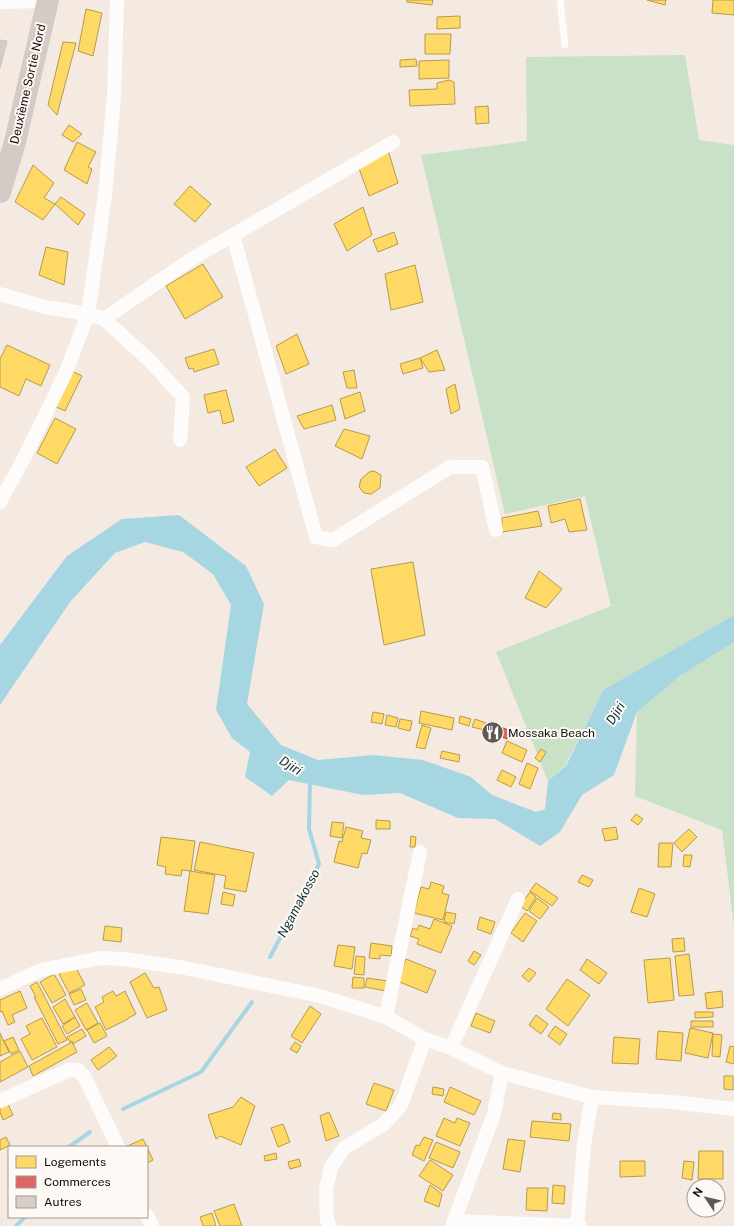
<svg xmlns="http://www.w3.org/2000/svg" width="734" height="1226" font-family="'Public Sans',sans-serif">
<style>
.green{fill:#c9e1c6}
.water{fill:#a6d6e1}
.homes{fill:#ffd966;stroke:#b89b49}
.shops{fill:#e06666;stroke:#a24a49}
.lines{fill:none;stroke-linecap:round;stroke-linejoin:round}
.stream{stroke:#a6d6e1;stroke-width:4}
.building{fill:#d7cec8;stroke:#cbc2bb}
.service{stroke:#fdfcfb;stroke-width:7}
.minor{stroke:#fdfcfb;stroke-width:14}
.primary{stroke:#d4cbc7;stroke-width:22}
.labels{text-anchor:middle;stroke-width:4;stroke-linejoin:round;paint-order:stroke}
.street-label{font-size:12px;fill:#110a05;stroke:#fef9f5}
.poi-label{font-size:12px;fill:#110a05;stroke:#fef9f5;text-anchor:start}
.water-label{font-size:13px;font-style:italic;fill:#0c3039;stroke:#fef9f5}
</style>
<rect width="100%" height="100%" fill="#f4eae2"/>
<!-- green -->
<path class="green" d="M685 55 699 140 734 145V615L603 690 565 766 548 781 496 652 611 606 585 496 505 514 421 155 527 141 526 57Z
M734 642V927L722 830 635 796 637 712 680 676Z"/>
<!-- water -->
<path class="water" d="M179 515 246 566 264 604 247 704 281 745 318 760 373 755 423 760 471 777 492 795 536 812 545 809 548 781 566 766 603 690 734 615V642L680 676 637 712 614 775 582 795 560 832 540 846 495 819 458 818 400 793 363 795 289 780 272 796 245 777 250 752 232 738 216 710 231 605 213 574 183 552 145 542 115 553 70 602 0 705V645L67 556 122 519Z"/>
<!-- homes -->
<path class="homes" d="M407 0H433L432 5 407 2Z
M647 0H666L665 5Z
M713 0H734V15L712 13Z
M86 9 102 13 93 56 78 51Z
M460 16V28L437 29V17Z
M425 34H451L450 54H425Z
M63 42 76 43 57 115 48 105Z
M416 59 417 66 400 67V60Z
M449 60V78L419 79V61Z
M449 80 454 82 455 104 410 106 409 90 437 89V83Z
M488 106 489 123 476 124 475 107Z
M69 125 82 134 73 142 62 135Z
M77 142 96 152 88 167 92 169 87 184 64 170Z
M388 150 398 183 369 196 357 163Z
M33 165 54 183 44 198 55 204 43 220 15 202Z
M190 186 211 204 195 222 174 204Z
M61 197 85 214 78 225 55 204Z
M363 207 372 235 347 251 334 224Z
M394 232 398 244 378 252 373 240Z
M46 247 68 252 64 285 39 275Z
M203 264 223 297 185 319 166 286Z
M415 265 423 302 391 310 385 274Z
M297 334 309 364 286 374 276 346Z
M7 345 50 365 41 386 26 379 19 396 0 387V359Z
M214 349 219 364 194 372 193 368 189 369 185 358Z
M437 350 445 370 429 372 420 358Z
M420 358 423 368 403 374 400 364Z
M70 370 82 376 65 411 54 406Z
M354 370 357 388H347L343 372Z
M455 384 460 409 451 414 446 389Z
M226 390 234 421 223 424 220 410 208 413 204 395Z
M360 392 365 411 345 419 340 399Z
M332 405 336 420 304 429 297 416Z
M55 418 76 429 57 464 37 453Z
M344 429 370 436 362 459 335 446Z
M275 449 287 468 259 486 246 467Z
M374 471 381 475 380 488 371 494 364 493 359 487 361 479 369 472Z
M580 499 587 530 569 532 565 519 551 523 548 506Z
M538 511 542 526 502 532V518Z
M413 562 425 635 384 645 371 569Z
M539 571 562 589 546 608 525 598Z
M421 711 454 718 452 730 419 723Z
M373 712 384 714 382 724 371 722Z
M387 715 398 718 396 727 385 725Z
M460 716 471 719 469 726 459 723Z
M400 719 412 721 410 731 398 728Z
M475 719 486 723 484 730 472 727Z
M422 725 431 728 425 749 416 747Z
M507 741 527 750 522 762 502 753Z
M541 749 546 752 540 762 535 758Z
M442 751 460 755 459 762 440 758Z
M527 763 538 768 530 789 519 784Z
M502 770 516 777 511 787 497 780Z
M636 814 643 819 638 825 631 820Z
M376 820 390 821V829H376Z
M332 822 344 823 342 838 330 836Z
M346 827 363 831 361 838 371 840 367 854 362 853 358 868 334 862 339 841 342 842Z
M616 827 618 839 605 841 602 829Z
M689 829 697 837 682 852 674 843Z
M411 836 416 837 415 847H410Z
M161 837 195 841 191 871 182 870 181 876 165 874 166 867 157 865Z
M200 842 254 853 246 892 224 888 226 876 194 870Z
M659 843H673L671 867H658Z
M684 855H692L690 867 683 866Z
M190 871 215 875 208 914 184 911Z
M582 875 593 880 589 887 578 882Z
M431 882 444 886 442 893 449 895 443 920 414 913 421 887 429 889Z
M536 883 558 898 552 906 530 891Z
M639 888 655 894 647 917 631 912Z
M223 892 235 895 233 906 221 904Z
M530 892 536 897 527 911 520 906Z
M537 898 549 907 540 919 529 911Z
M446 912 456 914 454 924 444 922Z
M525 913 537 921 523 942 511 933Z
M480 917 495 922 491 934 477 929Z
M434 919 452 926 441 953 417 944 419 939 410 936 413 928 417 930 419 925 430 929Z
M105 926 122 928 121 942 103 940Z
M684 938 685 951 673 952 672 939Z
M371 943 392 946 391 956 380 955V959L369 958Z
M338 945 355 947 352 969 334 966Z
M474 951 481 955 474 965 468 961Z
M689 954 694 995 679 996 675 956Z
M356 956 365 957 364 975 354 974Z
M670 958 674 1000 648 1003 644 960Z
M406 959 436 971 427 993 397 981Z
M587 959 607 973 599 984 580 970Z
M75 966 85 985 69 993 59 974Z
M529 968 536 973 529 982 522 976Z
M145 973 154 988 159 987 167 1010 147 1018 130 982Z
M54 974 66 995 52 1003 40 982Z
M353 977 364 978V988H352Z
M367 978 388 981 386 991 365 987Z
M567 979 590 995 568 1026 546 1009Z
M37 982 67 1040 58 1044 34 997H36L30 986Z
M81 989 86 1000 74 1005 69 994Z
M20 991 27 1008 12 1015 15 1022 8 1025 2 1011 0 1012V1000Z
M113 991 116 996 125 991 136 1014 128 1018V1019L106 1030 95 1007 104 1002 102 997Z
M722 991 723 1007 707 1009 705 993Z
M65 999 75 1017 63 1024 53 1007Z
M87 1003 98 1023 86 1030 75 1010Z
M310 1006 321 1014 302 1043 291 1036Z
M695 1012H713V1017L695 1018Z
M476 1013 495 1021 490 1033 471 1026Z
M536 1015 548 1024 541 1034 529 1025Z
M75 1017 80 1026 67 1034 62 1026Z
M42 1018 57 1047 32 1060 21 1039 30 1034 26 1026Z
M691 1021H713V1027H691Z
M100 1023 107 1036 94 1043 87 1030Z
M555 1026 567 1034 560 1045 548 1036Z
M690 1028 713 1033 708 1058 685 1053Z
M82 1029 86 1036 73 1044 72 1041 70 1042 67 1037Z
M658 1031 683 1033 681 1061 656 1059Z
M0 1033 9 1052 0 1056Z
M713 1034 722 1035 720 1057 712 1056Z
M13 1037 19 1050 11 1054 4 1041Z
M614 1037 640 1039 638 1064 612 1063Z
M72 1042 77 1052 33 1076 29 1066Z
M295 1042 301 1046 297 1053 290 1049Z
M730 1046 734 1047V1064L726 1062Z
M109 1047 117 1056 98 1070 91 1060Z
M20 1051 28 1067 0 1082V1062Z
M724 1076H733V1090L724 1089Z
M374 1083 394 1090 386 1111 366 1104Z
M433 1087 444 1089 443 1096 432 1094Z
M450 1087 481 1101 474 1115 444 1102Z
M241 1097 255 1106 241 1145 220 1136 216 1139 208 1115 233 1107Z
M7 1102 13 1115 3 1120 0 1112V1105Z
M329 1112 339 1136 326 1141 320 1116Z
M553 1113 561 1114V1120L552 1119Z
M444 1118 455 1123 457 1118 470 1123 460 1146 436 1136Z
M532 1121 571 1124 569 1141 530 1137Z
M283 1124 290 1142 278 1147 271 1128Z
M6 1137 10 1145 0 1150V1140Z
M424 1137 433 1140 424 1161 412 1155 416 1145 419 1146Z
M143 1139 153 1160 147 1163V1147H125Z
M508 1139 525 1141 520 1172 503 1169Z
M436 1142 460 1152 453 1168 429 1158Z
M699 1151H723V1179H698Z
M276 1153 277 1159 265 1161 264 1156Z
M299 1159 301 1166 290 1169 288 1162Z
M430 1160 453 1175 443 1191 419 1176Z
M620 1161H645V1176L620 1177Z
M684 1161 694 1162 692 1180 682 1178Z
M430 1185 442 1194 439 1207 424 1201Z
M553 1185 565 1186 564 1204 552 1203Z
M527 1188H548L547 1211 526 1210Z
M234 1204 242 1226H220L214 1211Z
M212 1213 216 1226H203L200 1217Z"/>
<!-- shops -->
<path class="shops" d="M490 723 511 731 507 739 487 731Z"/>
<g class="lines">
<!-- stream -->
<path class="stream" d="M270 957 319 864 309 829 310 779
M123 1109 201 1072 252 1002
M69 1147 90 1132
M16 1226 25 1217"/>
</g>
<!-- building -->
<path class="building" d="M0 40 7 41 0 68Z"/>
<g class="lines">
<!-- service -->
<path class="service" d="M560 0 565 45"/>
<!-- minor -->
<path class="minor" d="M0 2 47 1
M233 235 316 537 333 540 450 467H482L496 530
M0 294 45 307 88 314 104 319 150 361 183 397 180 440
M104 319 190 260 393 142
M0 502 24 458 66 372 88 314 105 195 114 97 117 0
M0 989 41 970 101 958 123 959 180 967 320 996 386 1017 425 1039 451 1048 502 1073 592 1097 671 1102 734 1109
M386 1017 420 852
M451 1048 518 899
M0 1101 69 1070H78L84 1076 118 1147
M147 1215 152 1226
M454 1221 580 1226
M330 1226 327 1220 326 1189 331 1167 344 1148 384 1124 401 1105 425 1039
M452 1226 494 1114 502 1073
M577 1226 584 1145 592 1097"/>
<!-- primary -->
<path class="primary" d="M0 192 15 142 48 0"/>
</g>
<!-- icons -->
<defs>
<symbol id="restaurant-disc" viewBox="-11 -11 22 22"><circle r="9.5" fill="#605852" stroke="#fef9f5"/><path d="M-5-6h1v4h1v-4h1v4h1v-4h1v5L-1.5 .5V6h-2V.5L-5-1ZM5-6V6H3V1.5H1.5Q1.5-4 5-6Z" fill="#fff"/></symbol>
</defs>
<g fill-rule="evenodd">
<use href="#restaurant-disc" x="480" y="720" width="25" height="25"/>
</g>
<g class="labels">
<!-- street labels -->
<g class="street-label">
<text transform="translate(28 84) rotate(-77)" y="4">Deuxième Sortie Nord</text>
</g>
<!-- poi labels -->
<g class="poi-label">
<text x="508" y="737">Mossaka Beach</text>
</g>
<!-- water labels -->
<g class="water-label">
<text transform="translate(615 713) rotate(-58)" y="5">Djiri</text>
<text transform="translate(291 765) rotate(32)" y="5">Djiri</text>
<text transform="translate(298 903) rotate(-62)" y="5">Ngamakosso</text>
</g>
</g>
<!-- legend -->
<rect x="8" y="1146" width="140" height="72" fill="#fef9f5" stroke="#9f9995"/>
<rect x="16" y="1156" width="20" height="12" fill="#ffd966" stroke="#9f9995"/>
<text x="44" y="1166" font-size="12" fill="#110a05">Logements</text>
<rect x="16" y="1176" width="20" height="12" fill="#e06666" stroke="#9f9995"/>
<text x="44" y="1186" font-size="12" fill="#110a05">Commerces</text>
<rect x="16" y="1196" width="20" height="12" fill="#d7cec8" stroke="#9f9995"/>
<text x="44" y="1206" font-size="12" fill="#110a05">Autres</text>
<!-- north arrow -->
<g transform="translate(706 1198) rotate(305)"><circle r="19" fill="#fef9f5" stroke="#9f9995"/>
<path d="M0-3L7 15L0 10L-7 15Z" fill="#605852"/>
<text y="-6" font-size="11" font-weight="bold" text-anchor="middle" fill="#110a05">N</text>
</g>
</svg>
